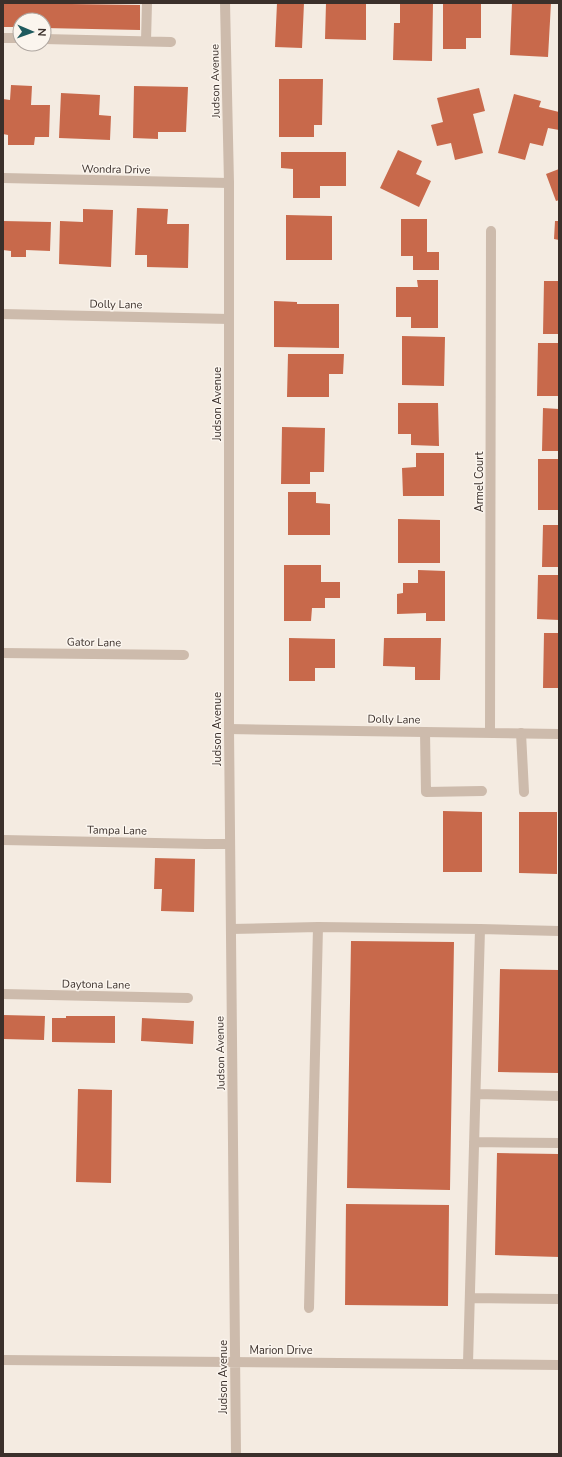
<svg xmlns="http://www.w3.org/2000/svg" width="562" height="1457" font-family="'Nunito Sans',sans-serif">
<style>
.building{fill:#c8694b}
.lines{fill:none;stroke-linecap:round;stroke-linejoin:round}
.service{stroke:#cdbbac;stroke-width:10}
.minor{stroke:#cdbbac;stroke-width:10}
.tertiary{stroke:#cdbbac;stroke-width:10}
.labels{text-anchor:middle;stroke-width:3;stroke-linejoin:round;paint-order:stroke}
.street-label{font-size:11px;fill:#3b302b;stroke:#fbf5ee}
</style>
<rect width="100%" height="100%" fill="#f4ebe1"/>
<!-- building -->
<path class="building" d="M3 3 140 5V30L44 28V20H20V27H3Z
M277 3H304L302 48 275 47Z
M326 3H366V40L325 39Z
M400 3H433L432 61 393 60 394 23H400Z
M443 3H481V38H466V49H443Z
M512 3H551L548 57 510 55Z
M279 79H323L322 125H314V137H279Z
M11 85 32 86 31 105H50L49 137H35L34 145H8V135L3 134V99L10 100Z
M134 86 188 87 186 132H158V139L133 138Z
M479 88 485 111 473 114 483 153 455 160 451 143 437 146 431 125 443 122 437 98Z
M61 93 100 95 99 115 111 116 110 140 59 138Z
M514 94 541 101 539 107 559 112V130L548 128 543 146 530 143 525 160 498 153Z
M398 150 422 161 416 174 431 181 419 207 380 188Z
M281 152H346V186H320V198H293V169L281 168Z
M559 169V200L556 201 546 174Z
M137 208 168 209 167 224H189L188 268 147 267V255H135Z
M83 209 113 210 111 267 59 264 60 221 83 222Z
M286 215 332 216V260H286Z
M401 219H427V252H439V270H413V256H401Z
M3 221 51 222 50 251 26 250V257H11V251L3 250Z
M555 221H559V240L554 239Z
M417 280H438V328H411V317H396V287H418Z
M544 281H559V334H543Z
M274 301 297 302V304H339V348L274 347Z
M402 336 445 337 444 386 402 385Z
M538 343H559V396H537Z
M288 354H344L343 374H329V397H287Z
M398 403H438L439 446 411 445V434H398Z
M543 408 559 409V451H542Z
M282 427 325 428 324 472H310V484H281Z
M416 453H444V496H403L402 468 416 467Z
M538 459H559V510H538Z
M288 492H316V503L330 504V535H288Z
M398 519 440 520V563H398Z
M543 525H559V567H542Z
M284 565H321V582H340V598H325V608H312L311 621H284Z
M418 570 445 571V621H426V613L397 614V594L403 593V583H418Z
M538 575H559V620L537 619Z
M544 633H559V688H543Z
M289 638 335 639V668H315V681H289Z
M384 638H441L440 680H415V667L383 666Z
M443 811 482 812V872H443Z
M519 812H557V874L519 873Z
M155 858 195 859 194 912 161 911 162 889H154Z
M351 941 454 942 450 1190 347 1188Z
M500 969 559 970V1073L498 1072Z
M3 1015 45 1016 44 1040 3 1039Z
M66 1016H115V1043L52 1042V1018H66Z
M142 1018 194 1021 193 1044 141 1041Z
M78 1089 112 1090 111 1183 76 1182Z
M497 1153 559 1154V1257L495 1255Z
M346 1204 449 1205 448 1306 345 1305Z"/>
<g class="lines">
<!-- service -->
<path class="service" d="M3 38H20
M44 39 171 42
M146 41 147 3
M425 732 426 792 482 791
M521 733 524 792
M206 844H230
M318 927 480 929 468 1363
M231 929 318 927 309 1308
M480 929 559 931
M476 1094 559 1096
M474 1142 559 1143
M470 1298 559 1299"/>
<!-- minor -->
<path class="minor" d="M3 178 229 183
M3 314 229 319
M3 653 184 655
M229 729 559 734
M490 733 491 231
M3 840 206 844
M3 994 188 998"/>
<!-- tertiary -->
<path class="tertiary" d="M225 3 229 183V729L236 1454
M3 1360 559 1365"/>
</g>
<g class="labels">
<!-- street labels -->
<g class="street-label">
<text transform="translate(215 81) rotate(-91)" y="4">Judson Avenue</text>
<text transform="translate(116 169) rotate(1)" y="4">Wondra Drive</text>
<text transform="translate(116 304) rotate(1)" y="4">Dolly Lane</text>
<text transform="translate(217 404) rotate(-90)" y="4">Judson Avenue</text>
<text transform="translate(479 482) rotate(-90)" y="4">Armel Court</text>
<text transform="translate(94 642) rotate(1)" y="4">Gator Lane</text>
<text transform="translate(394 719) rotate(1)" y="4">Dolly Lane</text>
<text transform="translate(217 729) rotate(-90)" y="4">Judson Avenue</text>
<text transform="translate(117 830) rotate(1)" y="4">Tampa Lane</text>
<text transform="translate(96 984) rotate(1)" y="4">Daytona Lane</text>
<text transform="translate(220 1053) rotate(-91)" y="4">Judson Avenue</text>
<text x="281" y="1354">Marion Drive</text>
<text transform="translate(223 1377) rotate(-90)" y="4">Judson Avenue</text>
</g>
</g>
<!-- border -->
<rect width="562" height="1457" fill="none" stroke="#3b302b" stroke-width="8"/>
<!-- north arrow -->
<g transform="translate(32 32) rotate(92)"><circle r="19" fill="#fbf5ee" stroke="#aea6a0"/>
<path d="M0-3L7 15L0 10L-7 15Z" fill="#1f5a5e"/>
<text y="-6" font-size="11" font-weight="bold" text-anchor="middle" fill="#3b302b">N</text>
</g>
</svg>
